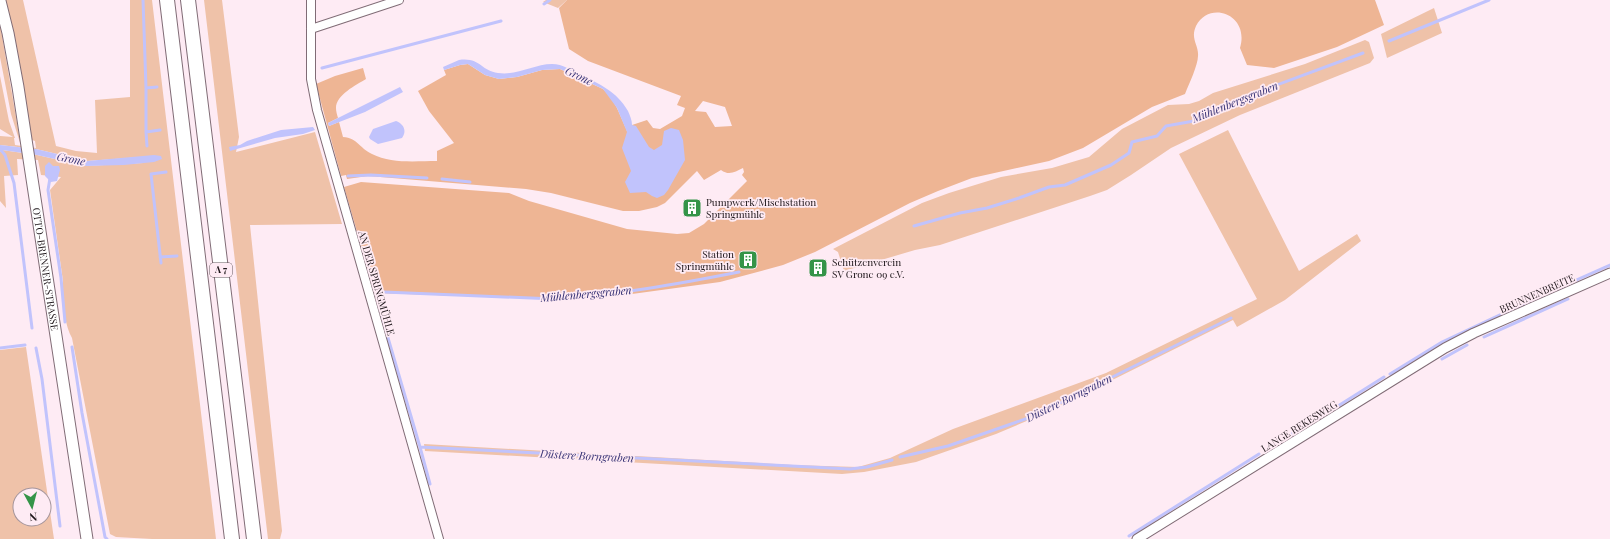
<svg xmlns="http://www.w3.org/2000/svg" width="1610" height="539" font-family="'Playfair Display',serif">
  <style>
    .green { fill: #efc2a9; fill-rule: evenodd }
    .forest { fill: #eeb594; fill-rule: evenodd }
    .water { fill: #c1c3fc }
    .lines { fill: none; stroke-linecap: round; stroke-linejoin: round }
    .stream { stroke: #c1c3fc; stroke-width: 3 }
    .minor-casing { stroke: #806c76; stroke-width: 10 }
    .tertiary-casing { stroke: #806c76; stroke-width: 11 }
    .secondary-casing { stroke: #806c76; stroke-width: 13 }
    .motorway-casing { stroke: #806c76; stroke-width: 16 }
    .minor { stroke: #fff; stroke-width: 8 }
    .tertiary { stroke: #fff; stroke-width: 9 }
    .secondary { stroke: #fff; stroke-width: 11 }
    .motorway { stroke: #fff; stroke-width: 14 }
    .labels { text-anchor: middle; stroke-width: 3.5; stroke-linejoin: round; paint-order: stroke }
    .shield { fill: #feebf4; stroke: #60545a; stroke-width: 1 }
    .shield-label { font-size: 9px; font-weight: bold; fill: #1c1418 }
    .poi-label { font-size: 10px; fill: #1c1418; stroke: #feebf4; text-anchor: start }
    .street-label { font-size: 10px; fill: #1c1418; stroke: #feebf4 }
    .water-label { font-size: 11px; font-style: italic; fill: #373275; stroke: #feebf4 }
  </style>
  <rect width="100%" height="100%" fill="#feebf4"/>
  <path class="green" d="M 5,0 L 23,0 L 56,146 L 76,151 L 97,153 L 95,100 L 130,97 L 130,0 L 152,0 L 216,539 L 152,539 L 116,537 L 110,534 L 72,338 C 64,324 62,297 63,281 L 50,190 L 61,177 L 41,175 L 38,160 L 17,159 L 18,175 L 4,176 L 6,208 L 0,201 L 0,152 L 2,150 L 37,155 L 86,166 L 143,163 L 142,157 L 87,161 L 36,149 L 0,145 L 0,136 L 13,137 L 0,129 L 0,76 L 9,121 L 15,138 L 14,138 L 15,145 L 36,148 L 35,141 L 32,140 L 15,38 Z
    M 204,0 L 222,0 L 239,137 L 236,152 L 315,132 L 342,224 L 250,225 L 282,531 L 280,539 L 268,539 Z
    M 546,0 L 567,0 L 558,8 L 543,2 Z
    M 1434,8 L 1442,33 L 1387,58 L 1381,34 Z
    M 0,24 L 21,146 L 11,114 L 0,57 Z
    M 1365,40 L 1369,42 L 1374,58 L 1370,63 L 1240,115 L 1171,148 L 1131,175 L 1107,190 L 1090,196 L 940,245 L 915,250 L 844,271 L 838,252 L 833,249 L 922,203 L 949,193 L 1001,177 L 1052,168 L 1089,157 L 1122,129 L 1168,105 L 1189,104 L 1199,101 L 1213,93 L 1305,64 Z
    M 1228,130 L 1299,271 L 1357,234 L 1361,241 L 1285,300 L 1237,327 L 1233,320 L 1050,411 L 996,434 L 916,462 L 864,472 L 842,474 L 425,451 L 424,444 L 793,465 L 858,467 L 890,458 L 953,429 L 1106,373 L 1257,299 L 1179,154 Z
    M 26,347 L 54,539 L 0,539 L 0,350 ZM 20,495 L 44,495 L 44,519 L 20,519 Z"/>
  <path class="forest" d="M 567,0 L 1375,0 L 1384,25 L 1337,47 L 1274,68 L 1247,65 L 1240,48 C 1250,14 1209,0 1196,26 C 1190,39 1199,45 1198,56 C 1198,65 1189,84 1185,94 L 1152,107 L 1083,148 L 1049,161 L 972,178 L 938,191 L 910,203 L 815,252 L 783,265 L 720,282 L 632,294 L 554,299 L 375,293 L 344,187 L 361,182 L 509,193 L 529,201 L 627,229 L 677,234 L 689,233 L 704,224 L 747,181 L 742,175 L 744,172 L 743,168 C 735,172 729,176 721,170 L 704,180 L 697,171 L 665,203 L 657,207 L 639,211 L 623,211 L 551,193 L 526,189 L 368,176 L 347,179 L 346,175 L 341,176 L 316,84 L 335,76 L 363,68 L 366,79 C 356,85 336,95 336,108 C 336,111 337,115 338,118 L 328,123 L 329,126 L 339,122 L 343,137 C 358,138 359,148 372,154 C 391,164 416,161 437,161 L 437,151 L 454,143 L 429,111 L 418,91 L 446,75 L 444,70 L 460,65 L 468,64 L 485,75 L 499,79 L 517,77 L 542,70 L 560,69 L 603,89 L 610,96 L 617,108 L 627,131 L 629,126 L 647,120 L 653,128 L 660,129 L 682,116 L 685,108 L 677,105 L 681,96 L 588,61 L 569,49 L 559,8 ZM 703,101 L 725,107 L 732,126 L 715,127 L 706,112 L 695,111 Z"/>
  <path class="water" d="M 459,60 C 480,57 481,71 498,73 C 517,76 534,64 552,64 C 563,64 571,70 580,75 C 600,84 616,91 628,111 C 630,116 632,120 632,125 L 636,126 L 649,147 L 654,150 L 662,145 L 664,131 L 671,128 L 679,130 L 683,140 L 685,160 L 668,190 L 664,195 L 657,198 L 652,196 L 646,192 L 630,193 L 625,182 L 631,171 L 622,148 L 627,132 L 617,108 L 603,89 L 560,69 L 542,70 L 517,77 L 499,79 L 485,75 L 468,64 L 460,65 L 444,70 L 443,67 Z
    M 400,87 L 403,92 L 365,112 L 329,126 L 328,123 Z
    M 396,121 C 404,124 407,131 402,138 L 378,144 L 370,139 L 369,137 L 373,129 Z
    M 313,127 L 315,130 L 303,134 L 275,138 L 230,151 L 229,147 L 240,145 L 247,141 L 281,130 Z
    M 0,145 L 36,149 L 87,161 L 154,155 L 161,156 L 162,159 L 154,162 L 124,165 L 86,166 L 37,155 L 2,150 L 0,152 Z
    M 49,162 L 53,166 L 59,166 L 60,170 L 57,181 L 51,182 L 45,176 L 45,166 Z"/>
  <g class="lines">
    <path class="stream" d="M 143,0 L 146,88 L 146,132
      M 544,4 L 550,0
      M 1389,41 L 1489,0
      M 322,68 L 501,21
      M 146,88 L 157,87
      M 147,146 L 146,132 L 160,130
      M 0,149 L 5,155 L 14,183 L 32,328
      M 348,176 L 371,175 L 427,178
      M 50,178 L 48,190 L 61,278 L 65,322
      M 442,179 L 470,182
      M 914,226 L 960,213 L 987,208 L 1019,198 L 1049,187 L 1065,185 L 1111,165 L 1129,153 L 1132,142 L 1157,136 L 1166,126 L 1194,121 L 1239,99 L 1363,53
      M 160,257 L 177,256
      M 161,263 L 151,174 L 166,172
      M 384,292 L 554,299 C 617,295 678,284 739,272
      M 1547,293 L 1610,265
      M 381,314 L 420,447 L 850,469 L 867,467 L 892,460
      M 1484,337 L 1568,299
      M 72,347 L 82,413 L 105,537 L 107,539
      M 0,348 L 25,345
      M 36,348 L 42,379 L 60,526
      M 1442,359 L 1467,345
      M 1390,374 L 1442,342 L 1540,296
      M 1330,411 L 1384,377
      M 420,447 L 430,484
      M 1266,450 L 1324,414
      M 900,457 L 948,446 L 1034,416 L 1231,318
      M 1129,536 L 1259,454"/>
    <defs>
      <path id="minor" d="M 311,0 L 311,79 L 317,110 L 439,539
        M 311,29 L 399,0"/>
      <path id="tertiary" d="M 1137,539 L 1445,348 L 1474,333 L 1610,273"/>
      <g id="secondary">
        <path id="s1" d="M 0,1 L 8,33 L 18,87 L 87,539"/>
      </g>
      <path id="motorway" d="M 167,0 L 232,539
        M 188,0 L 254,539"/>
    </defs>
    <use href="#minor" class="minor-casing"/>
    <use href="#tertiary" class="tertiary-casing"/>
    <use href="#secondary" class="secondary-casing"/>
    <use href="#motorway" class="motorway-casing"/>
    <use href="#minor" class="minor"/>
    <use href="#tertiary" class="tertiary"/>
    <use href="#secondary" class="secondary"/>
    <use href="#motorway" class="motorway"/>
  </g>
  <defs>
    <symbol id="building-square" viewBox="-11 -11 22 22"><rect x="-9" y="-9" width="18" height="18" rx="4" fill="#349448" stroke="#feebf4"/><path d="M-4-6H4V6H1V3H-1V6H-4ZM-2.5-4.3h1.7v1.8h-1.7ZM.8-4.3h1.7v1.8H.8ZM-2.5-1h1.7V.8h-1.7ZM.8-1h1.7V.8H.8Z" fill="#fff"/></symbol>
  </defs>
  <g fill-rule="evenodd">
    <use href="#building-square" x="681" y="197" width="22" height="22"/>
    <use href="#building-square" x="737" y="249" width="22" height="22"/>
    <use href="#building-square" x="807" y="257" width="22" height="22"/>
  </g>
  <g class="labels">
    <rect class="shield" x="210" y="263" width="22" height="14" rx="3"/>
    <g class="shield-label">
      <text x="221" y="273">A 7</text>
    </g>
    <g class="poi-label">
      <text x="706" y="206">Pumpwerk/Mischstation<tspan x="706" dy="12">Springmühle</tspan></text>
      <text x="734" y="258" text-anchor="end">Station<tspan x="734" dy="12">Springmühle</tspan></text>
      <text x="832" y="266">Schützenverein<tspan x="832" dy="12">SV Grone 09 e.V.</tspan></text>
    </g>
    <g class="street-label">
      <text dy="4" stroke="none"><textPath href="#s1" startOffset="272">OTTO-BRENNER-STRASSE</textPath></text>
      <text transform="translate(377 283) rotate(74)" y="4">AN DER SPRINGMÜHLE</text>
      <text transform="translate(1537 293) rotate(-24)" y="4">BRUNNENBREITE</text>
      <text transform="translate(1299 426) rotate(-32)" y="4">LANGE REKESWEG</text>
    </g>
    <g class="water-label">
      <text transform="translate(579 76) rotate(25)" y="4">Grone</text>
      <text transform="translate(1235 102) rotate(-22)" y="4">Mühlenbergsgraben</text>
      <text transform="translate(71 159) rotate(11)" y="4">Grone</text>
      <text transform="translate(586 294) rotate(-5)" y="4">Mühlenbergsgraben</text>
      <text transform="translate(1069 398) rotate(-26)" y="4">Düstere Borngraben</text>
      <text transform="translate(587 456) rotate(3)" y="4">Düstere Borngraben</text>
    </g>
  </g>
  <g transform="translate(32 507) rotate(173)"><circle r="19" fill="#feebf4" stroke="#a4959c"/>
  <path d="M0-3L7 15L0 10L-7 15Z" fill="#349448"/>
  <text y="-6" font-size="11" font-weight="bold" text-anchor="middle" fill="#1c1418">N</text>
  </g>
</svg>
